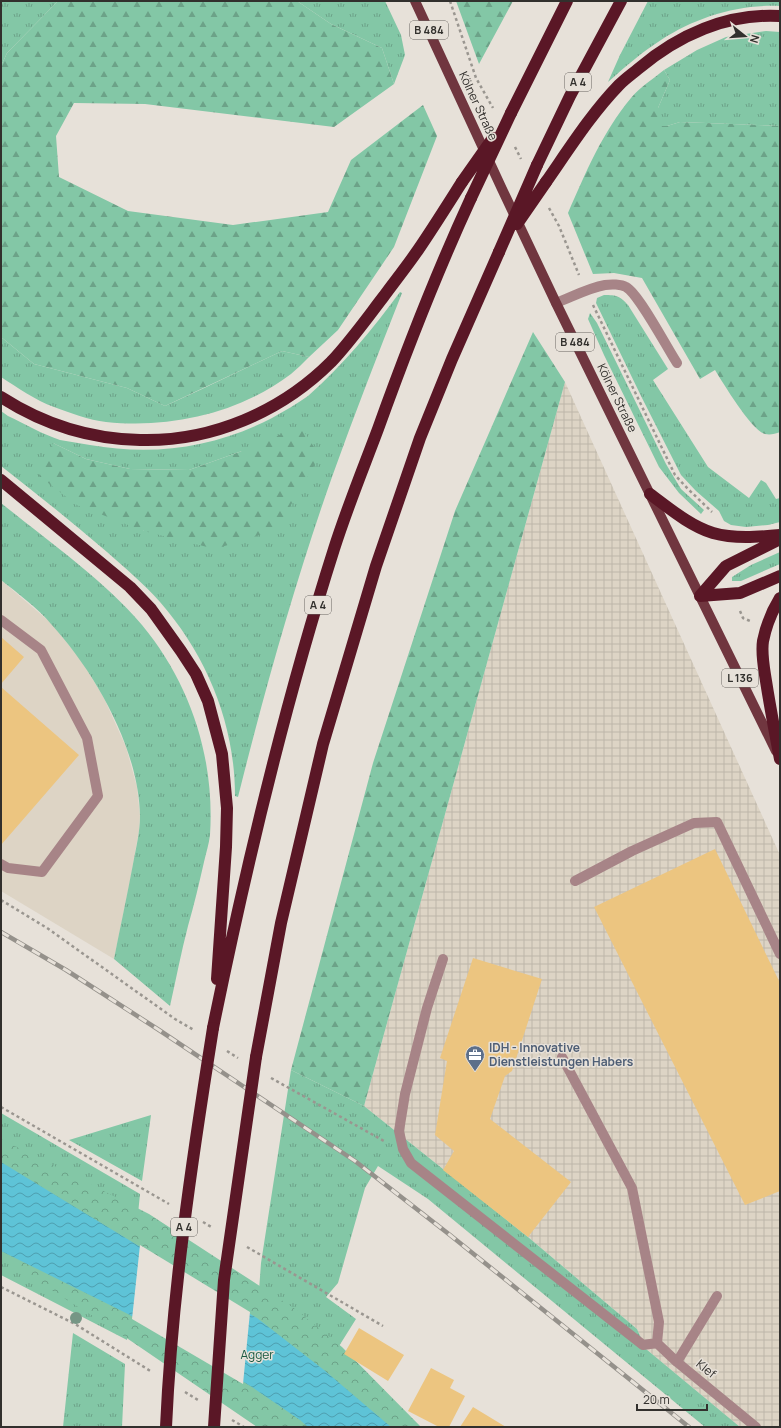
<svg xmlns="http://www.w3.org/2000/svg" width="781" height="1428" font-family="Manrope,sans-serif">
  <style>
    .built { fill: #ddd4c5 }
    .industrial { fill: url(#industrial-grid) }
    .grass { fill: url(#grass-tufts); fill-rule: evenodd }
    .forest { fill: url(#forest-firs) }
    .park { fill: url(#park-crowns) }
    .water { fill: url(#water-waves) }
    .pier { fill: #e7e1d9 }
    .building { fill: #ecc580 }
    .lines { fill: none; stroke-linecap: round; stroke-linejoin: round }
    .path { stroke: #9a9690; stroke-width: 2.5; stroke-dasharray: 3 3; stroke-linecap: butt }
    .minor { stroke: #a78487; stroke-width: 10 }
    .major { stroke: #70363f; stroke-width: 10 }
    .highway { stroke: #5a1726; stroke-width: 12 }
    .rail-casing { stroke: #95918b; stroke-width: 4.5 }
    .rail { stroke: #e7e1d9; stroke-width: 3; stroke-dasharray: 9; stroke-linecap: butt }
    .highway-bridge { stroke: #5a1726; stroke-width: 12 }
    .tree { fill: #769685 }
    .labels { text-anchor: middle; stroke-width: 3; stroke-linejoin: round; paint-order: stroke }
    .shield { fill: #e7e1d9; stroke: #686561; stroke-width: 1 }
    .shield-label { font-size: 11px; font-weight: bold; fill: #32302d }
    .street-label { font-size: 12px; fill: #32302d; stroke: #e7e1d9 }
    .service-label { font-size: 12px; font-weight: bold; fill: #4e5e75; stroke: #e7e1d9; text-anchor: start }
    .park-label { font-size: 12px; fill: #1a5940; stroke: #e7e1d9 }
  </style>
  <defs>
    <pattern id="industrial-grid" width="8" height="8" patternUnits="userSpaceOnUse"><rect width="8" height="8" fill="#ddd4c5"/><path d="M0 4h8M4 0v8" fill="none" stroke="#beb6aa"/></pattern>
    <pattern id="grass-tufts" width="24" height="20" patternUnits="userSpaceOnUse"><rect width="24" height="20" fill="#83c7a6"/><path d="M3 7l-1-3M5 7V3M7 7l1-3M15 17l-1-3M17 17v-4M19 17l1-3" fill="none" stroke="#6ca288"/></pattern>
    <pattern id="forest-firs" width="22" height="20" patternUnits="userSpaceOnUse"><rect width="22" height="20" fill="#83c7a6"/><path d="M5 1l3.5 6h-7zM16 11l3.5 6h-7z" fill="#6ca288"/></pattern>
    <pattern id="park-crowns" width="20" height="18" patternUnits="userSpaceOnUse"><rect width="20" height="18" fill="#83c7a6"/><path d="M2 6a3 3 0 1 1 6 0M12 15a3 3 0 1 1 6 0" fill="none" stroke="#6ca288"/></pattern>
    <pattern id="water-waves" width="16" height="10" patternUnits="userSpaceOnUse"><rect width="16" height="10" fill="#5ec3d7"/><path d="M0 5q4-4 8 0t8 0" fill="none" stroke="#4e9faf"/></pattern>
  </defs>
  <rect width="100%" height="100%" fill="#e7e1d9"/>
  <path class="built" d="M 1,580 L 51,623 L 81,660 L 104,698 L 126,747 L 137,787 L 140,816 L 139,831 L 130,881 L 114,959 L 1,891 Z"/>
  <path class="industrial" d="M 565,382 L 780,855 L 780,1427 L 740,1427 L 646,1349 L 637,1329 L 528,1237 L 364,1106 Z"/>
  <path class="grass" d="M 1,1 L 58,1 L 7,53 L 1,66 Z
    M 297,1 L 385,1 L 401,35 L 405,55 L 394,84 L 382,48 L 331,24 Z
    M 648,1 L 780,1 L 780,6 C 739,4 696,17 661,40 C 642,52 625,67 608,82 L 620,55 Z
    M 766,31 L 780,32 L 780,126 L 680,122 L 667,126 L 658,126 L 658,108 L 670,80 L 664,70 L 697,50 L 726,37 Z
    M 400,292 L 402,293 C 378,354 354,415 332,477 C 295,582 265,689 238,797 L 235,796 C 235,724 207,656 160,602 C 144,584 125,568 107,552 C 72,522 37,494 1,466 L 1,411 L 8,416 C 25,424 42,434 60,440 C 70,442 80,443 90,445 C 154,456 214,448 272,418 C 284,411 297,404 308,396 C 343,365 372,330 400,292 ZM 53,443 L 86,459 L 130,469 L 189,470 L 242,451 L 144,531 Z
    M 604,295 C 617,295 620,296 628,305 L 668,369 L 653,380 L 708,467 L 749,498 L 761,480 L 766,483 L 776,499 L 780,498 L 780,522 L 768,525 L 746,527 L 731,525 L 724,521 L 719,511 L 696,491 L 681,475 L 642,398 L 596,303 L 597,298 Z
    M 590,313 L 597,323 L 666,464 L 681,489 L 704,510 L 701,514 L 679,493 L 659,467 L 604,355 L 588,319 Z
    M 1,337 L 34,364 L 127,388 L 165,406 L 202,389 L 282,351 L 309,357 C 303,363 297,369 291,374 C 240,413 170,429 106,422 C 89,420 70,413 54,407 C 35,400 18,388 1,377 Z
    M 1,503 C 48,541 103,579 142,625 C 191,684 215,759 210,835 C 209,844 206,853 204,862 C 199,884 194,905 188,926 C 181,953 176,979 170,1006 L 114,959 C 120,928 127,896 133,864 C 136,848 140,832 140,816 C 139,749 95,672 51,624 C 38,608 17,593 1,580 Z
    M 780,552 L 780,564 L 741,581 L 732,581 L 732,577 L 751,565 Z
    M 291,1070 L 364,1106 L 528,1237 L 637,1329 L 646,1349 L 740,1427 L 705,1427 L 428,1199 L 378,1166 L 365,1188 L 338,1283 L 326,1297 L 356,1319 L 324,1370 L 257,1318 L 261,1263 Z
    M 1,1113 L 140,1194 L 135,1244 L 1,1162 Z
    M 151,1115 L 142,1181 L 69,1140 Z
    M 1,1251 L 128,1314 L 127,1340 L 1,1275 Z
    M 73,1333 L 125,1364 L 122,1427 L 63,1427 Z"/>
  <path class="forest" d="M 58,1 L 297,1 L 331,24 L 382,48 L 394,84 L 334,127 L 145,104 L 74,103 L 56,136 L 59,177 L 128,211 L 233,225 L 328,212 L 351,160 L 423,105 L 437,136 L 394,247 L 338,330 L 309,357 L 282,351 L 165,406 L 127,388 L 34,364 L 1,337 L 1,66 L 7,53 Z
    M 456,1 L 513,1 L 479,64 Z
    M 664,70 L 670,80 L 658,108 L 658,126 L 667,126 L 680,122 L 780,126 L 780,432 C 775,434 770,435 765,434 C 752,431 723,383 715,370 L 700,379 L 642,278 L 614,273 L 593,274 L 568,213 C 586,172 602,133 631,98 C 640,87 653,79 664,70 Z
    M 533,332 L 565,382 L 364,1106 L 291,1070 L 373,763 L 455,511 Z
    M 300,426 L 320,456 L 276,530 L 215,549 L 144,531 L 77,505 L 39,476 L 53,443 L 86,459 L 130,469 L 189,470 L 242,451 Z"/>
  <path class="park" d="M 1,1139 L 149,1214 L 295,1309 L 342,1347 L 421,1427 L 257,1427 L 109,1326 L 1,1259 Z"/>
  <path class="water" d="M 1,1162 L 257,1318 L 324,1370 L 391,1427 L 308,1427 L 300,1420 L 252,1387 L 128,1314 L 1,1251 Z"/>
  <path class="pier" d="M 140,1245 L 250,1312 L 243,1384 L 132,1319 Z"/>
  <path class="building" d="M 1,637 L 24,657 L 1,684 Z
    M 1,687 L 79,755 L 1,845 Z
    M 715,849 L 780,983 L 780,1191 L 745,1205 L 594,907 Z
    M 473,958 L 542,979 L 512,1071 L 505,1076 L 490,1119 L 571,1182 L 528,1237 L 443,1170 L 454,1151 L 435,1135 L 447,1061 L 440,1058 Z
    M 359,1328 L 404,1355 L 388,1381 L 344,1354 Z
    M 431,1368 L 454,1380 L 450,1388 L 465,1396 L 449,1427 L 439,1427 L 408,1411 Z
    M 473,1407 L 506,1427 L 460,1427 Z"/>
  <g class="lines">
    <path class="path" d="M 450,1 L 476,78 L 493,108
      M 515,147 L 521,159
      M 549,208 L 559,226 L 579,275
      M 593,305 L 675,475 L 688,489 L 712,512
      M 740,611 L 743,618 L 750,621
      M 1,900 L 47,928 L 175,1019 L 194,1030
      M 227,1051 L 238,1058
      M 271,1078 L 384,1141
      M 1,1107 L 169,1204
      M 203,1222 L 213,1228
      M 247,1247 L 383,1326
      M 1,1287 L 75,1324 L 152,1372
      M 185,1392 L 198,1400
      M 232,1420 L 244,1427"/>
    <path class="minor" d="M 556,303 C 572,297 588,288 605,285 C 611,284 621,284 626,287 C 639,294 667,348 677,363
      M 1,620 L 41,650 L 87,738 L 98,796 L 42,872 L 8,868 L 1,864
      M 575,881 L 632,851 L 694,823 L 717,822 L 780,954
      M 443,959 L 427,1008 L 405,1094 L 399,1131 L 403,1149 L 411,1163 L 643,1345 L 657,1343
      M 562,1057 L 632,1188 L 659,1322 L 657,1343 L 677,1362
      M 717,1296 L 677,1362 L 756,1427"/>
    <path class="major" d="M 415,1 L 502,189 L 556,303 L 776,751"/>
    <path class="highway" d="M 511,113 L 567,1
      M 537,165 L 570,96 L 621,1
      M 546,182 C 569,149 591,114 619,85 C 625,79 632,74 638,69 C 678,35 727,13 780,16
      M 1,397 C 43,424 91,439 140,440 C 211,442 281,412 331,362 C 350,342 367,318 384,296 C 395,281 407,266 418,250 C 433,228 448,204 462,182
      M 1,480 L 130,587 L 151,609 L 181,651 L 196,674 L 208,701 L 222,754 L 227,808 L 226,847 L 217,979
      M 650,494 C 669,508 690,526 713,533 C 734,539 758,537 780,535
      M 700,596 L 726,566 L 780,539
      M 700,596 L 740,593 L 780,576
      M 780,598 C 772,611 766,626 763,641 C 761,654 764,668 766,681 C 770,707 775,733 780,759
      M 213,1028 C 246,866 284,706 334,549 C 347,508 363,469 378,429 C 406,351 436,274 471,198
      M 256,1057 L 281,923 L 323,744 L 376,566 L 420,438 L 452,359 L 499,252"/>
    <defs>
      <path id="rail" d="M 1,932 L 66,970 L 159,1030 L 355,1161 L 450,1235 L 689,1427"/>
    </defs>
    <use href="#rail" class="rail-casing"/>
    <use href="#rail" class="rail"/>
    <path class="highway-bridge" d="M 462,182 L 493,138
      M 471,198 L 511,113
      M 517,224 L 546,182
      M 499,252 L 537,165
      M 166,1427 C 172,1293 192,1160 213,1028
      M 214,1427 L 224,1280 L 256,1057"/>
  </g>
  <circle class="tree" cx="76" cy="1318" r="6"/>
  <defs>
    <symbol id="office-pin" viewBox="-11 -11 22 30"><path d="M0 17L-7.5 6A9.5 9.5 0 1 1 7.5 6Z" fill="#5c6f8a" stroke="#e7e1d9"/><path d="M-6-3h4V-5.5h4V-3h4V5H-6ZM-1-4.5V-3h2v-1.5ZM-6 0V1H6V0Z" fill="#fff"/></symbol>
  </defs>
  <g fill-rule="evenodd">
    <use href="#office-pin" x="464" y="1044" width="22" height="30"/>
  </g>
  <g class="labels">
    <g class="shield">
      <rect x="410" y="21" width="38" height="18" rx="3"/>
      <rect x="565" y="73" width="26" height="18" rx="3"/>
      <rect x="556" y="333" width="38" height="18" rx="3"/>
      <rect x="305" y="596" width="26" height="18" rx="3"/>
      <rect x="722" y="669" width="36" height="18" rx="3"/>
      <rect x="171" y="1218" width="26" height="18" rx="3"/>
    </g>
    <g class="shield-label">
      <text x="429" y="34">B 484</text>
      <text x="578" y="86">A 4</text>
      <text x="575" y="346">B 484</text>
      <text x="318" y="609">A 4</text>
      <text x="740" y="682">L 136</text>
      <text x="184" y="1231">A 4</text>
    </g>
    <g class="street-label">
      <text transform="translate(478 106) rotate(65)" y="4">Kölner Straße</text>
      <text transform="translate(617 398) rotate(64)" y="4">Kölner Straße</text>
      <text transform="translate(706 1369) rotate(39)" y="4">Klef</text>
    </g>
    <g class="service-label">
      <text x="489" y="1052">IDH - Innovative<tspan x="489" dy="14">Dienstleistungen Habers</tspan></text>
    </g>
    <g class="park-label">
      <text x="257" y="1359">Agger</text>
    </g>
  </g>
  <rect width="781" height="1428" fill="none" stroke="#32302d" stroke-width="4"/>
  <g transform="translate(745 36) rotate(107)" stroke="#e7e1d9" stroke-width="3" paint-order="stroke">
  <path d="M0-3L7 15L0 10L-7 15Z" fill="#32302d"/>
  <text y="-6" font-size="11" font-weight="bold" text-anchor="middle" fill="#32302d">N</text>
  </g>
  <path d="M637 1404v6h70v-6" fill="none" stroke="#32302d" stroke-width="2"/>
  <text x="643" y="1404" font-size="12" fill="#32302d" stroke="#e7e1d9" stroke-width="3" paint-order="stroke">20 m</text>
</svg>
